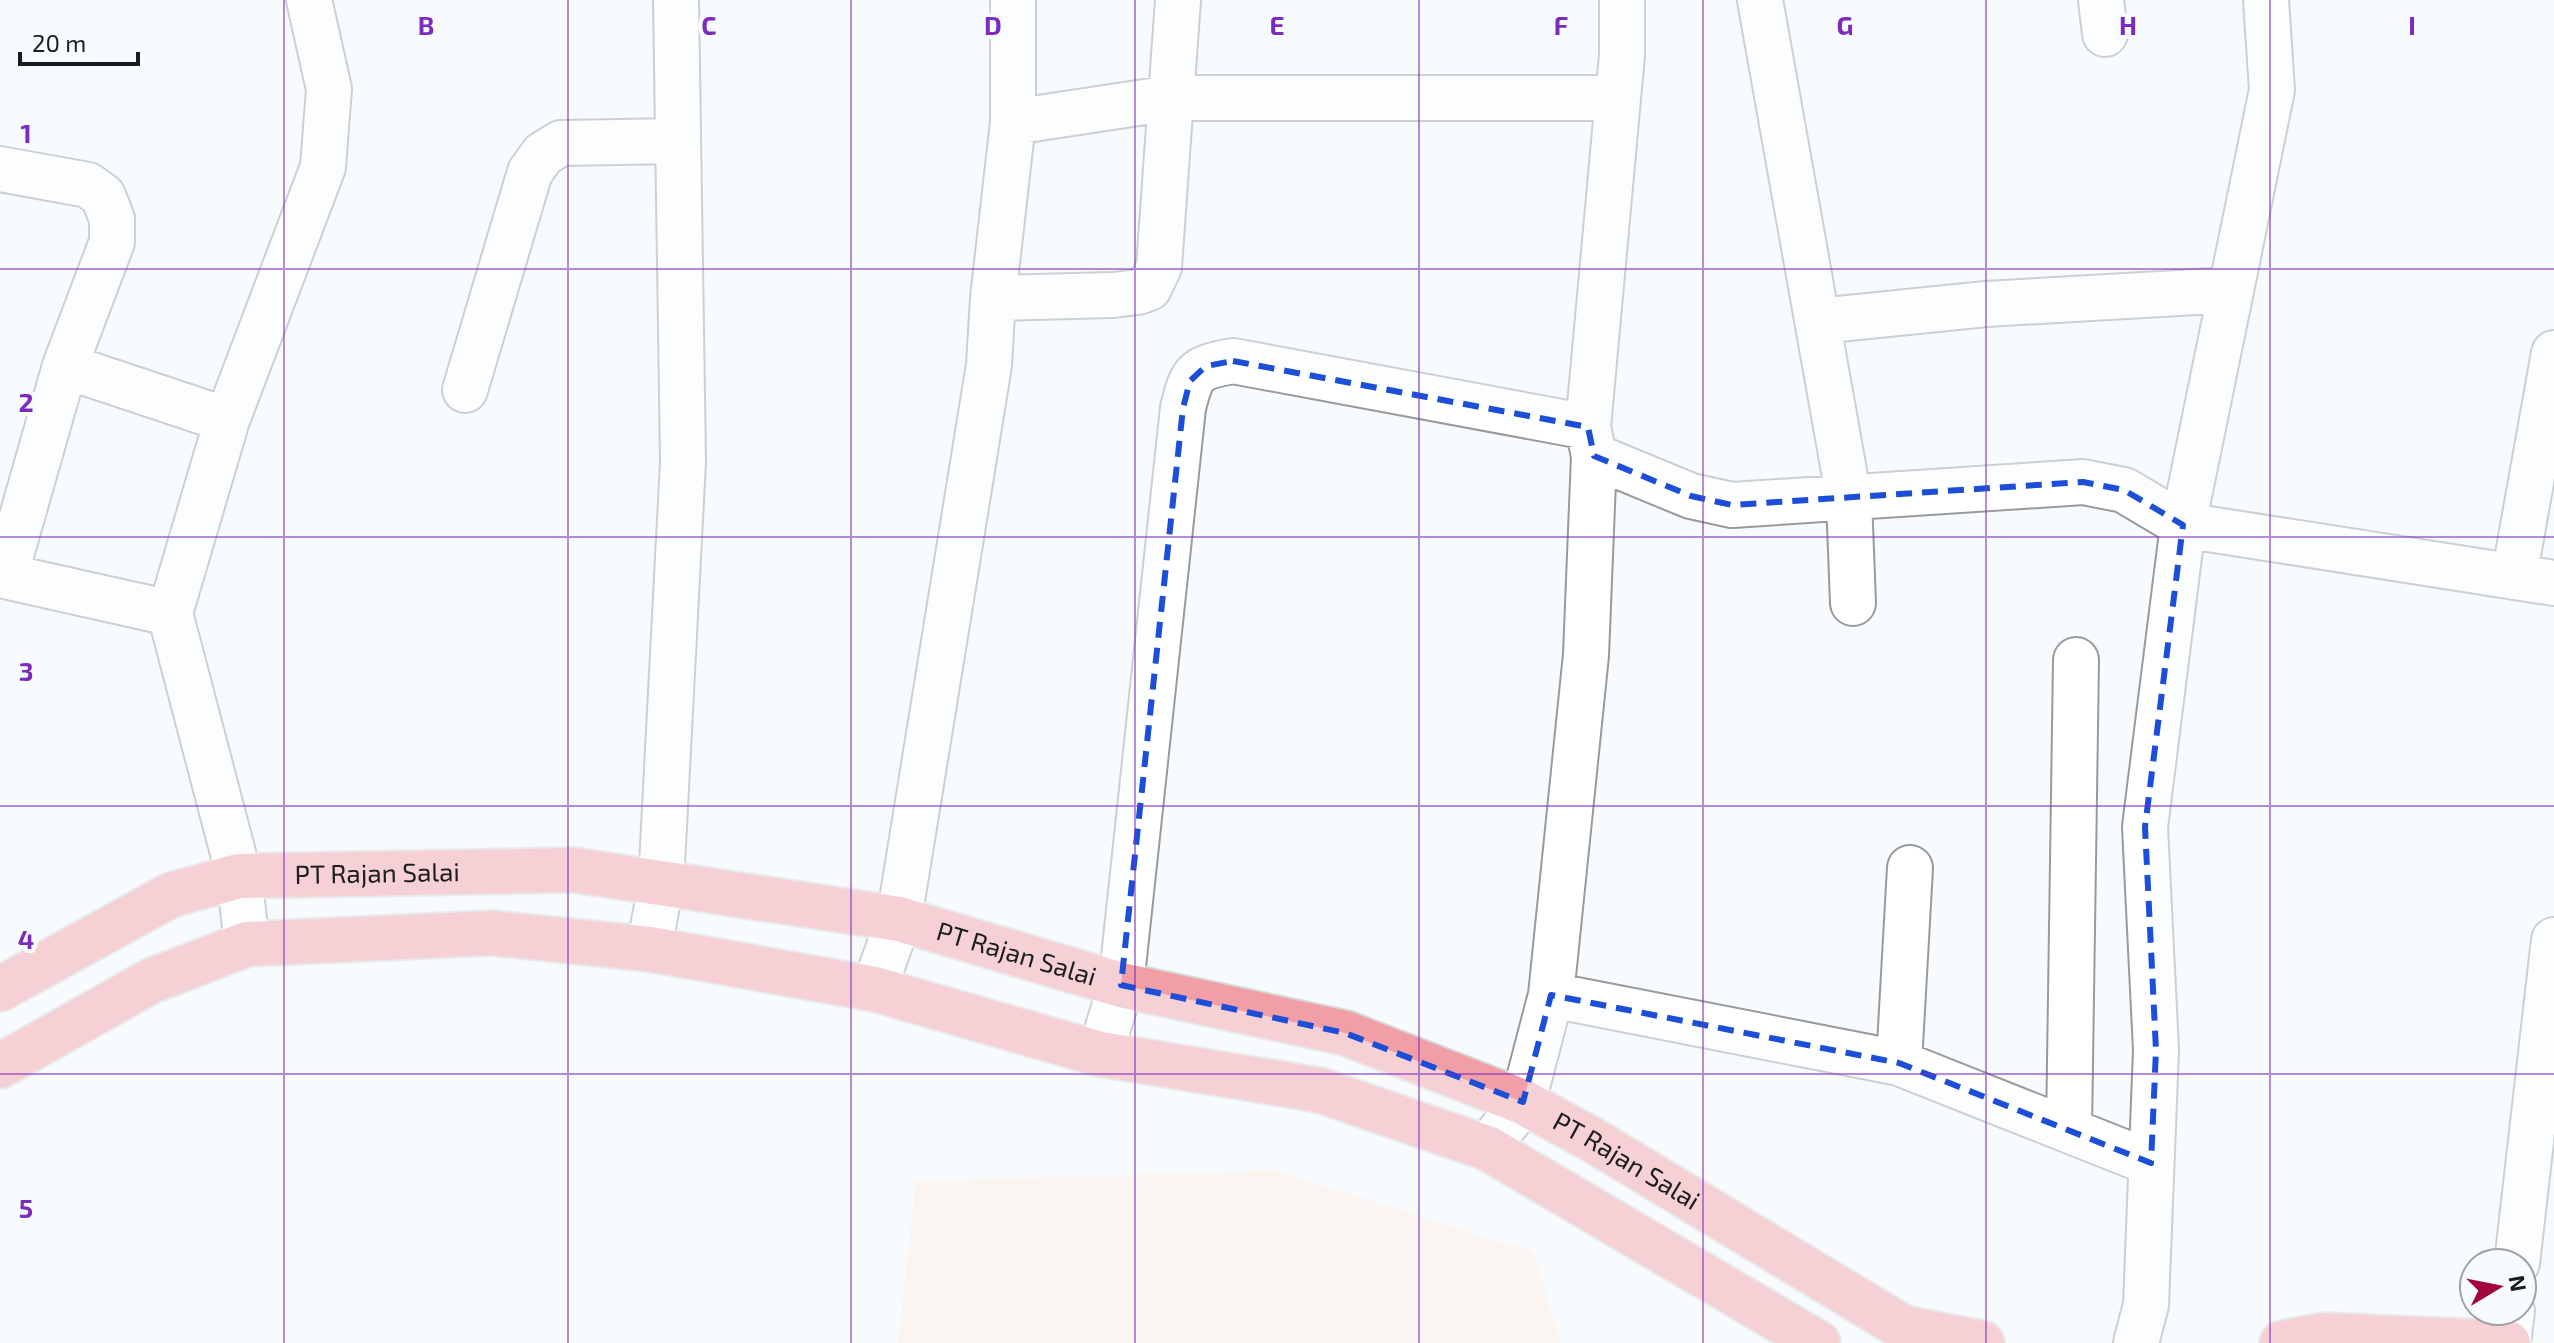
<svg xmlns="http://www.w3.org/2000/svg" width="2554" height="1343" font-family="'Exo 2',sans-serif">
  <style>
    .industrial { fill: #fcede0 }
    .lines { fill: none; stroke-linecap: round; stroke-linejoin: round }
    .minor-casing { stroke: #989b9e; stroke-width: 48 }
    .major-casing { stroke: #d6d6d6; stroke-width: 48 }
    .minor { stroke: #fff; stroke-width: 44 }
    .major { stroke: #f29ea7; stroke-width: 44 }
    .marked { fill: none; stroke: #1d4ed8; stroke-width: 6; stroke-dasharray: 16 10; stroke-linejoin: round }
    .grid { fill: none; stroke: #7b2cbf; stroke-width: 2; stroke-opacity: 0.55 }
    .labels { text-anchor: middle; stroke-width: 8; stroke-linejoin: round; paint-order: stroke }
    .street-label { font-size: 26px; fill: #1c1d1e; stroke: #f7fbfd }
    .grid-label { font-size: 26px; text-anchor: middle; font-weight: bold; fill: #7b2cbf; stroke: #f7fbfd; stroke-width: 8; stroke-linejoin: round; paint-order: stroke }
  </style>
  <rect width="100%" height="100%" fill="#f7fbfd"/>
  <path class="industrial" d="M 1275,1170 L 1533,1252 L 1561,1343 L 898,1343 L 916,1181 Z"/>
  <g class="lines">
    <defs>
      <path id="minor" d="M 1760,0 L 1849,499 L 1853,603
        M 2101,0 L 2105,34
        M 1013,122 L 1171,98 L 1617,98
        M 0,169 L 88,185 L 103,196 L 112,219 L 112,242 L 65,366 L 5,576
        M 993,298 L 1113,295 L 1138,292 L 1149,288 L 1159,267 L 1178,0
        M 1819,321 L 1986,304 L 2231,290
        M 65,366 L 227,420
        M 465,390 L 530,172 L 543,154 L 561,143 L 678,141
        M 1594,456 L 1691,496 L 1732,505 L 2083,482 L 2124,490 L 2183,525 L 2554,583
        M 0,575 L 170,613
        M 2514,577 L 2554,353
        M 247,944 L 239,876 L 170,613 L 227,420 L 323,167 L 329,89 L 309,0
        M 649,949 L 661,884 L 683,462 L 676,0
        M 874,989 L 899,919 L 989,365 L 993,298 L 1013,122 L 1013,0
        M 1551,995 L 1899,1063 L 2151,1163
        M 1100,1054 L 1121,985 L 1183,408 C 1192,371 1195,368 1233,361 L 1588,427
        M 1899,1063 L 1910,868
        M 2069,1130 L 2076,660
        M 1487,1148 L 1523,1102 L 1551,995 L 1586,655 L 1594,456 L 1588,427 L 1622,55 L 1622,0
        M 2517,1263 L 2554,940
        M 2136,1343 L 2146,1305 L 2156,1050 L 2145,827 L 2183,525 L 2272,90 L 2266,0
        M 2508,1343 L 2512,1311"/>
      <g id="major">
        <path id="s1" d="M 0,989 L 171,895 L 239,876 L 574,870 L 899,919 L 1121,985 L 1345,1033 L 1523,1102 L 1591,1139 L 1904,1328 L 1982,1343"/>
        <path d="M 0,1066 L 151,981 L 247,944 L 492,933 L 649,949 L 874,989 L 1100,1054 L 1319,1090 L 1487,1148 L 1818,1343"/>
        <path d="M 2282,1343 L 2324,1335 L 2508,1343"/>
      </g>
    </defs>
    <use href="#minor" class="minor-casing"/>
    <use href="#major" class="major-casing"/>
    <use href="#minor" class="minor"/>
    <use href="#major" class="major"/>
  </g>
  <path d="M0 0H2554V1343H0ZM 1233,361 L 1588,427 L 1594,456 L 1691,496 L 1732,505 L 2083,482 L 2124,490 L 2183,525 L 2145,827 L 2156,1050 L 2151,1163 L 1899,1063 L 1551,995 L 1523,1102 L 1345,1033 L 1121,985 L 1183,408 L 1190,381 L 1206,366 Z" fill="#f7fbfd" fill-opacity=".55" fill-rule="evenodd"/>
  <path class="marked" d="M 1233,361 L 1588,427 L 1594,456 L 1691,496 L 1732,505 L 2083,482 L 2124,490 L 2183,525 L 2145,827 L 2156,1050 L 2151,1163 L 1899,1063 L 1551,995 L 1523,1102 L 1345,1033 L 1121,985 L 1183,408 L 1190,381 L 1206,366 Z"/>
  <path class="grid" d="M 284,0 L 284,1343M 568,0 L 568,1343M 851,0 L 851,1343M 1135,0 L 1135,1343M 1419,0 L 1419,1343M 1703,0 L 1703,1343M 1986,0 L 1986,1343M 2270,0 L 2270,1343M 0,269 L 2554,269M 0,537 L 2554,537M 0,806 L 2554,806M 0,1074 L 2554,1074"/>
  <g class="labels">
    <g class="street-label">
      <text dy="9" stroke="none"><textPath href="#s1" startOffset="404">PT Rajan Salai</textPath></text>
      <text dy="9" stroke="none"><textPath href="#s1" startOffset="1052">PT Rajan Salai</textPath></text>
      <text dy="9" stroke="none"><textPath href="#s1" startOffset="1700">PT Rajan Salai</textPath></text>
    </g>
  </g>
  <g class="grid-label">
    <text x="426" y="35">B</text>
    <text x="709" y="35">C</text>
    <text x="993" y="35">D</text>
    <text x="1277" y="35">E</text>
    <text x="1561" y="35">F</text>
    <text x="1845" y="35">G</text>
    <text x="2128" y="35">H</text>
    <text x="2412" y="35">I</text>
    <text x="26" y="143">1</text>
    <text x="26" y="412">2</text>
    <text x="26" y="681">3</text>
    <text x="26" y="949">4</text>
    <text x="26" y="1218">5</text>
  </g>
  <g transform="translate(2498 1287) rotate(80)"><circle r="38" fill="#f7fbfd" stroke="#9fa2a4" stroke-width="2"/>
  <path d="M0-6L14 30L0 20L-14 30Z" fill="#a2043b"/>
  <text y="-12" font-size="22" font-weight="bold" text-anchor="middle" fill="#1c1d1e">N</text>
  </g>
  <path d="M20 52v12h118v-12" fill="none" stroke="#1c1d1e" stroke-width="4"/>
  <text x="32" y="52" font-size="24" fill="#1c1d1e" stroke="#f7fbfd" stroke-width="6" paint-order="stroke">20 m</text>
</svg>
